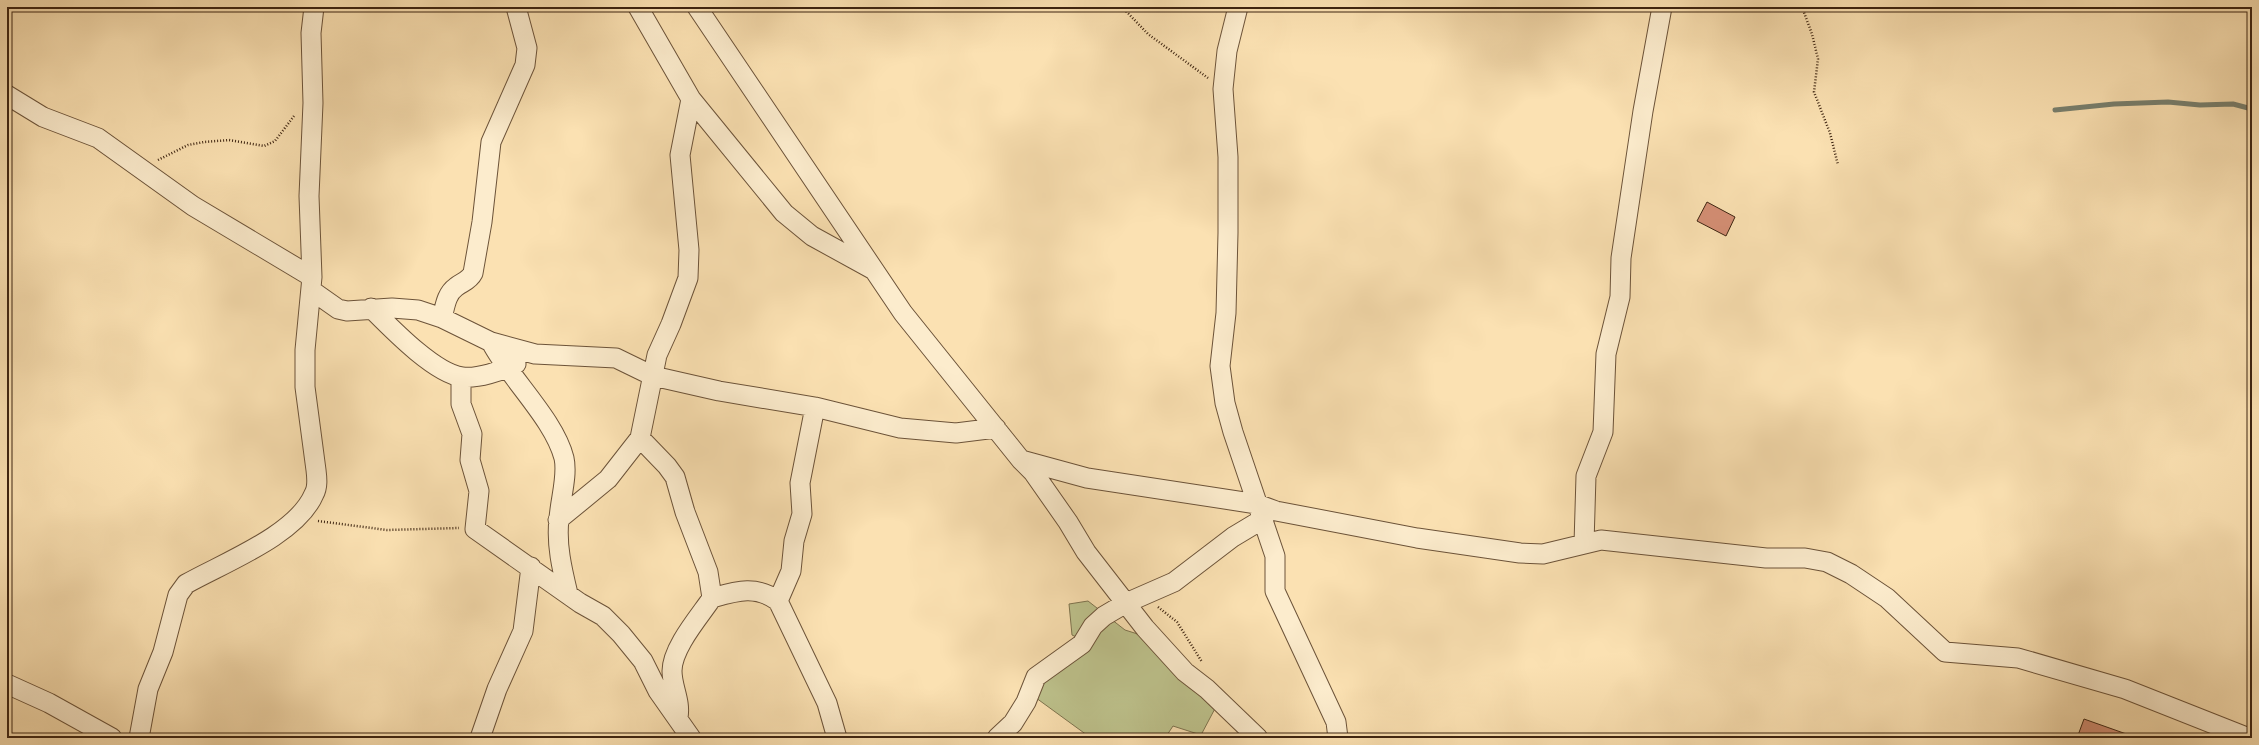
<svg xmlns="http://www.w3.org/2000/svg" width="2259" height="745" font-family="'Old Standard TT',serif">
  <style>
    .green { fill: #bec38d; stroke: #7e744f }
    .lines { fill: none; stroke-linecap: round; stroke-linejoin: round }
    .stream { stroke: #78806f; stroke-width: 5 }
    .building { fill: #d58f75; stroke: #3d2411 }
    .minor-casing { stroke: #6c5339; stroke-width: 21 }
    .path { stroke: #3d2411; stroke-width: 2.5; stroke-dasharray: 1 2; stroke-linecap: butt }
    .minor { stroke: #fceccd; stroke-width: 19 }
  </style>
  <rect width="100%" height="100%" fill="#fbe1b2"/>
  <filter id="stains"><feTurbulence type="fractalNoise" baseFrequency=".005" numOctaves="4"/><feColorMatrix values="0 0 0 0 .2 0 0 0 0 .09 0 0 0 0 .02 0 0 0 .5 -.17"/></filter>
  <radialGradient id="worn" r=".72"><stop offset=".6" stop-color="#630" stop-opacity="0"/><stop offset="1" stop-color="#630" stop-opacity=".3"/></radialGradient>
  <path class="green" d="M 1088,601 L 1125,630 L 1144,636 L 1219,701 L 1201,735 L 1173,726 L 1165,738 L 1091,738 L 1032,695 L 1040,681 L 1087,642 L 1072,635 L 1069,604 Z"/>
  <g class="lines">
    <path class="stream" d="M 2055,110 L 2114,104 L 2168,102 L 2200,105 L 2233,104 L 2252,109"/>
  </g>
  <path class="building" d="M 1707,202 L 1735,217 L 1726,236 L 1697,221 Z
    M 2084,719 L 2132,736 L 2132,738 L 2077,738 Z"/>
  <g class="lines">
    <defs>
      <path id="minor" d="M 638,7 L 691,99 L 784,213 L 812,236 L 872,269
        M 697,7 L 903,313 L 1021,460 L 1033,472 L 1068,522 L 1086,552 L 1145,628 L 1185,672 L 1207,689 L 1258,738
        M 1238,7 L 1227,51 L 1223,89 L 1228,157 L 1228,233 L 1226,313 L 1220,366 L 1225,403 L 1233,432 L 1275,556 L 1275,591 L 1336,722 L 1338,738
        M 7,95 L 43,117 L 98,138 L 193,206 L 312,277
        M 691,99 L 680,155 L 689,250 L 688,278 L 671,324 L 657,355 L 640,438 L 667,466 L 675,477 L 685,512 L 708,572 L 712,598
        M 311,290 L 338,309 L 347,311 L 392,308 L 418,310 L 442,318 L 491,342 L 535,354 L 616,358 L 653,376 L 719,391 L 815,407 L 900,428 L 956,433 L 996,428
        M 371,308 C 391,328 434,373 462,377 C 478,379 501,371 516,364
        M 442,318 C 445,307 446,294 456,287 C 462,282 469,281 473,273 L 482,222 L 491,142 L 525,65 L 527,48 L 516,7
        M 491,342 C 510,379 554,419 564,458 C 568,476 560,500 559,519 C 556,544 562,569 568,594
        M 461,377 L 461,404 L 472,434 L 470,460 L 479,491 L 475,529 L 580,603 L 603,616 L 621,634 L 643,661 L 658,691 L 691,738
        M 1021,460 L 1087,478 L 1257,504 L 1276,511 L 1417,538 L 1520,553 L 1543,554 L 1601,540 L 1766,558 L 1805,558 L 1827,562 L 1851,574 L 1887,598 L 1945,652 L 2018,658 L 2125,689 L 2249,738
        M 558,520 L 608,479 L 640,438
        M 1584,544 L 1586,476 L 1603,432 L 1606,354 L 1620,297 L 1621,258 L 1643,111 L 1662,7
        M 778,601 L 827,703 L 837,738
        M 7,684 L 49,703 L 112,738
        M 678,717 C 681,701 672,687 672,671 C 672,648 699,617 712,598 C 737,591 756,585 778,601 L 791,571 L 794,541 L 802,514 L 800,483 L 815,407
        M 139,738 L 148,689 L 163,652 L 178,595 L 186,584 C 223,563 297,535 314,494 C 318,487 317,478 316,470 L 305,387 L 305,350 L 312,277 L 309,196 L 313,103 L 311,33 L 314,7
        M 480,738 L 497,689 L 523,631 L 531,567
        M 997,738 L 1013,723 L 1026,702 L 1036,677 L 1082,644 L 1093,626 L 1104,616 L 1126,603 L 1174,582 L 1233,537 L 1263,519"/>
    </defs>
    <use href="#minor" class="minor-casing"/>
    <path class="path" d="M 1122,7 L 1148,34 L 1208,78
      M 1802,7 L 1812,34 L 1818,59 L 1814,92 L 1830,133 L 1838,165
      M 158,160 L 188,145 L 204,142 L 229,140 L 264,146 L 275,141 L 294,116
      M 318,521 L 387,530 L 459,528
      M 1158,607 L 1177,622 L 1202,662"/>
    <use href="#minor" class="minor"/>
  </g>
  <rect width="2259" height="745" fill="none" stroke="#fbe1b2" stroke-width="24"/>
  <rect x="8" y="8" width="2243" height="729" fill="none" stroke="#3d2411" stroke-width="2"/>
  <rect x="12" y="12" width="2235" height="721" fill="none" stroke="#3d2411"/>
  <rect width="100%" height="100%" filter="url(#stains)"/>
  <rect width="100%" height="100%" fill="url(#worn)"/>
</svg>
